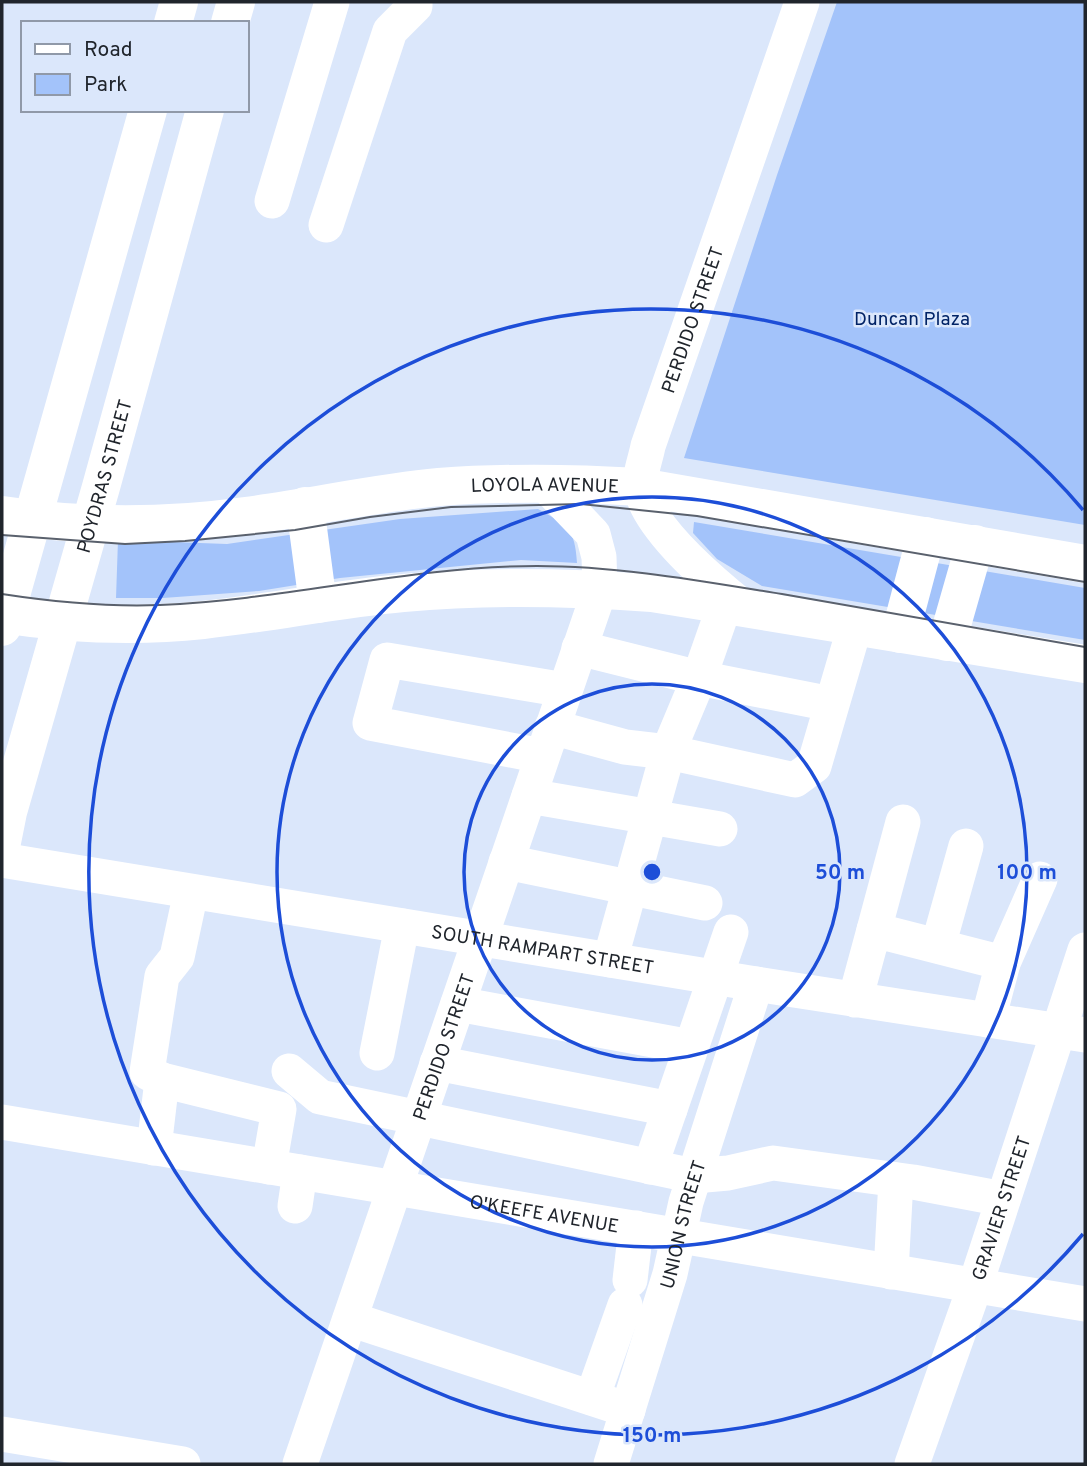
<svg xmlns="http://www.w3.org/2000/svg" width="1087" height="1466" font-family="Overpass,sans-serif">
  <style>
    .green { fill: #a3c3fa }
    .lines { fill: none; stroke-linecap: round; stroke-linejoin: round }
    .minor { stroke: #fff; stroke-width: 35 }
    .major { stroke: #fff; stroke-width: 38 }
    .tram { stroke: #5a616d; stroke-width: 2 }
    .ring { fill: none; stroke: #1d4ed8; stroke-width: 3.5 }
    .labels { text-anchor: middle; stroke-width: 5; stroke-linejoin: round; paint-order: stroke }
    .park-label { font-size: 19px; fill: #012366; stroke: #dbe7fb }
    .street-label { font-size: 19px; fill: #20252c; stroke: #dbe7fb }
    .centre { fill: #1d4ed8; stroke: #dbe7fb; stroke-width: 3.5 }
    .ring-label { font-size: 21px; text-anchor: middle; font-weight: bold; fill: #1d4ed8; stroke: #dbe7fb; stroke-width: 5; stroke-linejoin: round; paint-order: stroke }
  </style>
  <rect width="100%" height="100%" fill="#dbe7fb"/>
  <path class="green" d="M 837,2 L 1085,2 L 1085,525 L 684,458 L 777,175 Z
    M 538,509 C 567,525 575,528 577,563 L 521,560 L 340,578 L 259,591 L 163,598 L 116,598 L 118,540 L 227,544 L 400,519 Z
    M 694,522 L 1085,588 L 1085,640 L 762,586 L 717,559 L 693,533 Z"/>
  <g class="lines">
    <g class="minor">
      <path d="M 272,201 L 332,2"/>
      <path d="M 326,225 L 390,31 L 415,6 L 415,2"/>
      <path id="s1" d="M 743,607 C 712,582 649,529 641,489 C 638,477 646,458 648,446 L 802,2"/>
      <path d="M 579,648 L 699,678 L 831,704"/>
      <path d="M 552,727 L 625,747 L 668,752 L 795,780 L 814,766 L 855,626"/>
      <path d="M 542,756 L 370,723 L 387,660 L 565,690"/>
      <path d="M 529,796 L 720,829"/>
      <path id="s2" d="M 2,860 L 756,984 L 1085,1035"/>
      <path d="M 506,862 L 705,903"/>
      <path d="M 874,930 L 903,822"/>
      <path d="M 938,946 L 966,846"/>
      <path d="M 610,960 L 668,752 L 699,678 L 725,604"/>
      <path d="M 1003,963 L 1040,879"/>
      <path d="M 855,1000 L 874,930 L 1003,963 L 988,1020"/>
      <path d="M 458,1004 L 691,1047"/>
      <path d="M 377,1053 L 402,926"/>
      <path d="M 437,1063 L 670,1109"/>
      <path d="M 289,1071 L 320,1097 L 694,1176 L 728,1173 L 773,1163 L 913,1182 L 1003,1199"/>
      <path d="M 162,1080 L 279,1109 L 269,1167"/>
      <path id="s3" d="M 2,1122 L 1085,1304"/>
      <path d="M 154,1148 L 162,1080 L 147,1072 L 162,976 L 177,957 L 191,892"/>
      <path d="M 650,1167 L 731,932"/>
      <path d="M 295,1206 L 300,1172"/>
      <path d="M 891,1272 L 896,1180"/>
      <path d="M 630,1280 L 636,1228"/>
      <path d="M 350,1319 L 628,1410"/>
      <path d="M 592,1398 L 625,1305"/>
      <path d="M 2,1434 L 183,1464"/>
      <path id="s4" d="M 300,1464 L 600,589 L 599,557 L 593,534 L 545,484"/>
      <path id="s5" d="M 611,1464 L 670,1274 L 686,1202 L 756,984"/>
      <path id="s6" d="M 912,1464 L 975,1286 L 1085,950"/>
    </g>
    <g class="major">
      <path d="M 173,23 L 179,2"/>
      <path d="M 230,23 L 236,2"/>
      <path d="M 305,506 L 318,604"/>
      <path id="s7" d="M 2,515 C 81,527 165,527 245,516 C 310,508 374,493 439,487 C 506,482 573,483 640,487 L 1085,564"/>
      <path d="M 2,614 C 67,624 137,627 203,620 C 270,613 336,599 403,593 C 487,585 569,587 652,593 L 1085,664"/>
      <path d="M 2,627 L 148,110"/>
      <path d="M 900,634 L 926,536"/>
      <path d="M 947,642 L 975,544"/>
      <path id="s8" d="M 2,842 L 8,812 L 101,487 L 205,110"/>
    </g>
    <path class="tram" d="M 2,535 L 125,544 L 185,541 L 295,530 L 370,517 L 451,507 L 581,504 L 697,516 L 1085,582
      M 2,594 C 54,602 108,607 160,605 C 287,600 409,566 537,566 C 619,566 701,581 782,594 C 883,611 984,629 1085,647"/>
  </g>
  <g class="ring">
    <circle cx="652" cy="872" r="188"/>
    <circle cx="652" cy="872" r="375"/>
    <path d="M1083 1234A563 563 0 1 1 1083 510"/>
  </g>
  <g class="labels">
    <g class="park-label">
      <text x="912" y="325">Duncan Plaza</text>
    </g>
    <g class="street-label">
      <text dy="7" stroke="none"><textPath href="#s1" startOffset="336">PERDIDO STREET</textPath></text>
      <text dy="7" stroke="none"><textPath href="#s8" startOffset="380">POYDRAS STREET</textPath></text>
      <text dy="7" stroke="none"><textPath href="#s7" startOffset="546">LOYOLA AVENUE</textPath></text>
      <text dy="7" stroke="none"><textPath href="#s2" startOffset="548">SOUTH RAMPART STREET</textPath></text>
      <text dy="7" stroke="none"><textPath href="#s4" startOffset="441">PERDIDO STREET</textPath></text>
      <text dy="7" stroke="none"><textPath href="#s6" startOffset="271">GRAVIER STREET</textPath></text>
      <text dy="7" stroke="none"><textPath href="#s3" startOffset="550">O'KEEFE AVENUE</textPath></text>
      <text dy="7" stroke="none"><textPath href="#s5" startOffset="250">UNION STREET</textPath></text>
    </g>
  </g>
  <circle cx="652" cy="872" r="10" class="centre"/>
  <g class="ring-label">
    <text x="840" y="879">50 m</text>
    <text x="1027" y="879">100 m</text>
    <text x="652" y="1442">150 m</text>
  </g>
  <rect width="1087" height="1466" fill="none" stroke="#20252c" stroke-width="7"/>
  <rect x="21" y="21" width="228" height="91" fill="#dbe7fb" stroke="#9099a8" stroke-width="2"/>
  <rect x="35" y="44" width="35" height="10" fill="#ffffff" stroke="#9099a8" stroke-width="2"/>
  <text x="84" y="56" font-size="21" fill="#20252c">Road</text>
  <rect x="35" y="74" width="35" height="21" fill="#a3c3fa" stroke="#9099a8" stroke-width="2"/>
  <text x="84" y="91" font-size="21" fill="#20252c">Park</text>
</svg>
